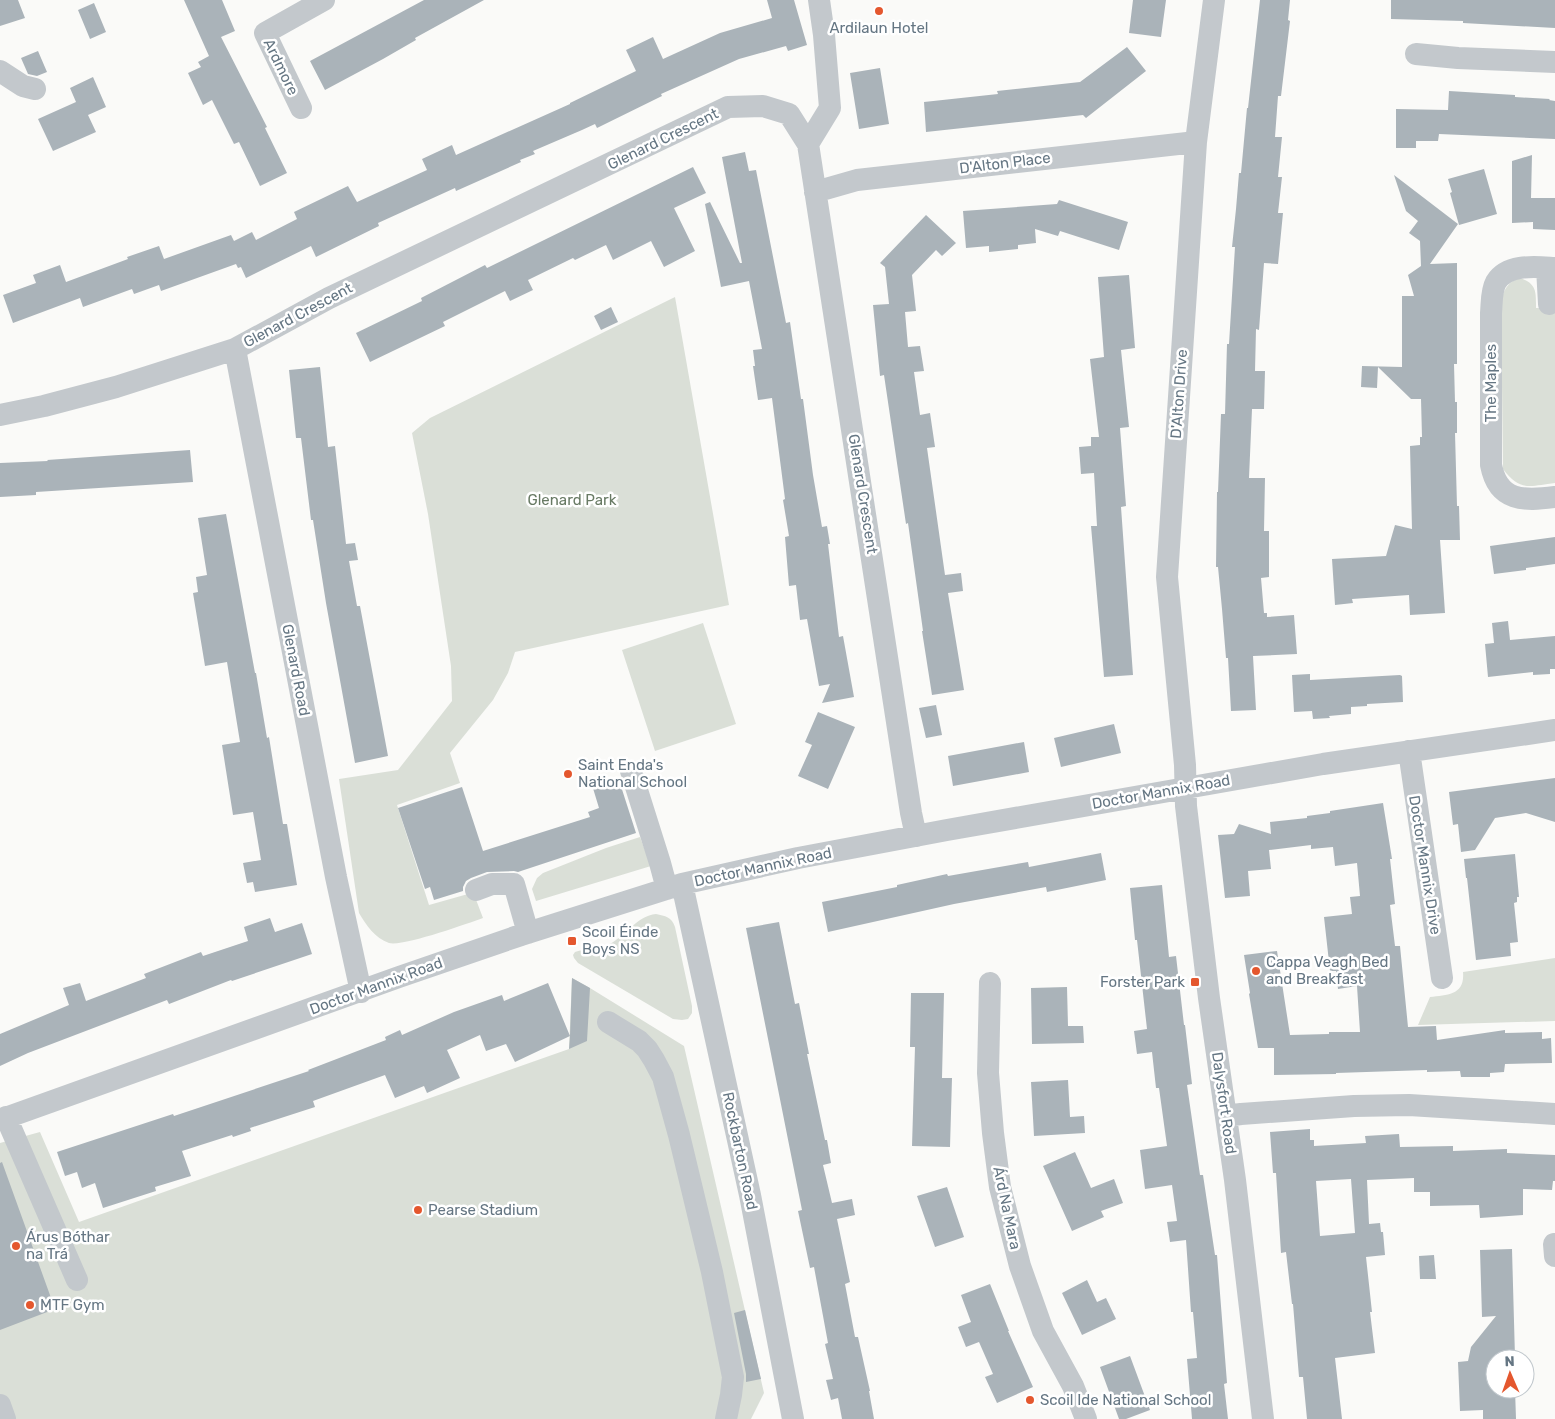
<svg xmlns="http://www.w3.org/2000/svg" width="1555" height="1419" font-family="Rubik,sans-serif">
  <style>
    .green { fill: #dadfd7 }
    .building { fill: #aab3b9; fill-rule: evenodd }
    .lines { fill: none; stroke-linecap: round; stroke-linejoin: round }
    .minor { stroke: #c3c8cc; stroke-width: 22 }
    .poi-dot { fill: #e4572e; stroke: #fff; stroke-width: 2 }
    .labels { text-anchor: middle; stroke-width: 5; stroke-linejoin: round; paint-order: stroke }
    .poi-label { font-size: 15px; fill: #657683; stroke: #fff; text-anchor: start }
    .street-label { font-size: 15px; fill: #657683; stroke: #fff }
    .park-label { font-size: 15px; fill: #687a64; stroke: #fff }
  </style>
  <rect width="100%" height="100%" fill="#fafaf8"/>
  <path class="green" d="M 1520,278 C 1537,284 1536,292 1536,308 L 1555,308 L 1555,483 C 1530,486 1520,492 1503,469 L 1501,302 C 1503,291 1508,281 1520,278 Z
    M 675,297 L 729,605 L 515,652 L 508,673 L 493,700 L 450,753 L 460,783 L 397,805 L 429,905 L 468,894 L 475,897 L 483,918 C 466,924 402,947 389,943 C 375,938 366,925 359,913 L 339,779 L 398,770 L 452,701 L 451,666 L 428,514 L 412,433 L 430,418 Z
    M 703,623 L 736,724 L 655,751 L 622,650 Z
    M 640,837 L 651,866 L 536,901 L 532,889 L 537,878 L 543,873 L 606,848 Z
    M 656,914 C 665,916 672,917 675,927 L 692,1006 L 692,1013 L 688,1019 L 682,1020 L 673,1019 L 578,963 L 574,958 L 573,955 L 575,952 C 586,948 598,950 610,944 C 626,935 637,916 656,914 Z
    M 1555,958 L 1555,1021 L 1418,1025 L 1430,997 C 1448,995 1465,995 1463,972 Z
    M 572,978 L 590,988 L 684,1046 L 764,1393 L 751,1419 L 0,1419 L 0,1143 L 40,1132 L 79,1222 L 569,1049 Z"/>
  <path class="building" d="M 0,0 L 18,0 L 25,18 L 0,26 Z
    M 184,0 L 222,0 L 235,31 L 221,37 L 267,127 L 265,128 L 287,173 L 260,186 L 239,142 L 234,144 L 212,100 L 203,105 L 188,73 L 201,67 L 198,62 L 209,56 Z
    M 424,0 L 484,0 L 415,38 L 416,40 L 383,59 L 325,90 L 310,61 Z
    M 767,0 L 794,0 L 807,45 L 788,51 L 786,46 L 739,59 L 661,94 L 662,96 L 597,128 L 595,124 L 582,130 L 533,151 L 535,154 L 520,160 L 521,162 L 456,191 L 455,188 L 378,223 L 379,226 L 316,257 L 311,246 L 246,278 L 241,267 L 238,268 L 236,264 L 161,291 L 159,285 L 134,294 L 132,289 L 83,307 L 80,298 L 13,323 L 3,295 L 36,283 L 33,275 L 60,265 L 66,282 L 128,259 L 127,257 L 159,246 L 164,259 L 231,235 L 234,241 L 252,232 L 256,240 L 297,219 L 294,212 L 348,186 L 357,202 L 427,170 L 422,159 L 452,145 L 456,155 L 570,104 L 570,103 L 636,71 L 626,50 L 653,37 L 663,59 L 720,33 L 772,18 Z
    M 1133,0 L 1166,0 L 1161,37 L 1129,33 Z
    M 1260,0 L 1290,0 L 1288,20 L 1290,21 L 1281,96 L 1278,96 L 1275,137 L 1282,137 L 1278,177 L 1282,177 L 1278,213 L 1283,213 L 1278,264 L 1264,263 L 1259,330 L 1256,329 L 1255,371 L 1265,371 L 1264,409 L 1252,409 L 1249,478 L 1265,478 L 1264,531 L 1269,531 L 1269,577 L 1261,578 L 1264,613 L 1267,613 L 1267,617 L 1294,615 L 1297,654 L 1253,656 L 1256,710 L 1231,711 L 1228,658 L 1226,658 L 1222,609 L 1218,567 L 1216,567 L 1217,492 L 1218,492 L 1221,414 L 1225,414 L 1227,344 L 1229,344 L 1235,247 L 1232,247 L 1236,209 L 1239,173 L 1241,173 L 1247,108 L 1248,108 Z
    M 1391,0 L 1555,0 L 1555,28 L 1463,23 L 1463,21 L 1391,19 Z
    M 94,3 L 106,32 L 90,39 L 78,10 Z
    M 1127,47 L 1146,71 L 1086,118 L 1083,115 L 926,132 L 924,102 L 998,94 L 997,91 L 1080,82 Z
    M 38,51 L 47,72 L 37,76 L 28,74 L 21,58 Z
    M 880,68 L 889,124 L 859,129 L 850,73 Z
    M 93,77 L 106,107 L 88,115 L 96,132 L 53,151 L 38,119 L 76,102 L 70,88 Z
    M 1449,91 L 1515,95 L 1515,97 L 1550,99 L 1549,100 L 1555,101 L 1555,139 L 1439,134 L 1438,141 L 1416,141 L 1416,148 L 1396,148 L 1396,109 L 1448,110 Z
    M 745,152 L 749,171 L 756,170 L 786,323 L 790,322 L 801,399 L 803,399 L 813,475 L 822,527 L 827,526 L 830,544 L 828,544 L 839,637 L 843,636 L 854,697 L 822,703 L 830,684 L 819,686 L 807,619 L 800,620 L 796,585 L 789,586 L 785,537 L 789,536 L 783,500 L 785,499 L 772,398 L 758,400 L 753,366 L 755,366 L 753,350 L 762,349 L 749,281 L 721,287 L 705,204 L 710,202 L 740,263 L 742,263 L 722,157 Z
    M 1532,155 L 1531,198 L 1555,198 L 1555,230 L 1533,229 L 1533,222 L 1512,223 L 1512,161 Z
    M 693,167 L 706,193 L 674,208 L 695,251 L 664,267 L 651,241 L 613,260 L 606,245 L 575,260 L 573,258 L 528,280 L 533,290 L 510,301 L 505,291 L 443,322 L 445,326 L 370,362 L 356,333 L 422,301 L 421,298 L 485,265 L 487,268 Z
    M 1484,169 L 1497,214 L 1459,225 L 1450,193 L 1452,192 L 1448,179 Z
    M 1394,175 L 1458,224 L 1430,264 L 1457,263 L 1457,364 L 1454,364 L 1455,402 L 1457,402 L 1457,433 L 1455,433 L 1457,506 L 1459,506 L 1460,540 L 1440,540 L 1445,613 L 1410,615 L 1409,595 L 1352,599 L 1353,603 L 1335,605 L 1332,559 L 1386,556 L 1395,525 L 1412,529 L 1410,446 L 1420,445 L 1420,437 L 1422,437 L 1421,399 L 1411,399 L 1378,367 L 1377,388 L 1361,387 L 1362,366 L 1402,367 L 1402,296 L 1414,296 L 1408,275 L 1421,266 L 1420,241 L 1409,233 L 1418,221 L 1406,211 Z
    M 1059,200 L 1128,222 L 1119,250 L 1060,231 L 1058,236 L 1035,229 L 1036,243 L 1018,245 L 1018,249 L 989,252 L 989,246 L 966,248 L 963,211 L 1057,204 Z
    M 926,215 L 956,243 L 942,256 L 936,250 L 912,275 L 916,311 L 905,312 L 908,347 L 920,346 L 924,371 L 914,372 L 920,415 L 930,413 L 935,447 L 927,448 L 945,575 L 961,573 L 963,591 L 948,593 L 964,690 L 932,695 L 922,631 L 923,631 L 908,523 L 906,524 L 884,375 L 880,376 L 873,305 L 889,304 L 885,267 L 880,263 Z
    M 1129,275 L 1135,348 L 1121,350 L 1129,427 L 1120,428 L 1126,506 L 1121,507 L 1133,675 L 1104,677 L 1091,526 L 1097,526 L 1094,473 L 1081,474 L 1079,447 L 1091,446 L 1091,437 L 1099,437 L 1090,359 L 1104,357 L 1098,277 Z
    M 611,307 L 618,322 L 601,330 L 594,316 Z
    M 320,367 L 328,447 L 335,446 L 346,544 L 355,543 L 358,560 L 349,561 L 357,606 L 360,606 L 388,756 L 355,763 L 326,603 L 313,520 L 311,520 L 301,438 L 296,438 L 289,370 Z
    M 190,450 L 193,482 L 36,492 L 36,495 L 0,497 L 0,463 L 48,461 L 47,460 Z
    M 226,514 L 255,673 L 256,673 L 267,738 L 269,737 L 283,824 L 287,824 L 297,885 L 255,892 L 253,882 L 247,883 L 243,863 L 261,860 L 253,812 L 233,815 L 222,745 L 240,742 L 227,662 L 205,666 L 193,593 L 198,592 L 196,577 L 207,575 L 198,518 Z
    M 1555,537 L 1555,564 L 1526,568 L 1526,570 L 1494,574 L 1490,546 Z
    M 1508,621 L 1510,640 L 1555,636 L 1555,669 L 1550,669 L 1550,674 L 1533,675 L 1533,672 L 1488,677 L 1485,644 L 1494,643 L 1492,623 Z
    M 1310,674 L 1310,680 L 1400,675 L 1402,676 L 1403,702 L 1367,704 L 1367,706 L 1351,707 L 1351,714 L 1329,716 L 1330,718 L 1313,719 L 1312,711 L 1294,712 L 1292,675 Z
    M 936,705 L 942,735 L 926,738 L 919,708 Z
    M 818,712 L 855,727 L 828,789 L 798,776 L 812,745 L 805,742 Z
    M 1114,724 L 1121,753 L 1061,767 L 1054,738 Z
    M 1024,742 L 1029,772 L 953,786 L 948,756 Z
    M 618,777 L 636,833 L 518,872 L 514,871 L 487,872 L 471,878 L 466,881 L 463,887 L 463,891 L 434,900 L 430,887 L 425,889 L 398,808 L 462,787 L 483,851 L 590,817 L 588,812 L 599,808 L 592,785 Z
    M 1555,778 L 1555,822 L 1526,813 L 1495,818 L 1475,850 L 1461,852 L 1458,824 L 1453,825 L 1449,792 Z
    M 1383,803 L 1392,859 L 1390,859 L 1395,904 L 1390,905 L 1395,946 L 1400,946 L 1408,1027 L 1436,1026 L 1437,1040 L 1505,1030 L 1505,1033 L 1542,1032 L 1542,1039 L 1551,1038 L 1552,1063 L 1505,1064 L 1504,1072 L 1490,1073 L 1490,1077 L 1461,1077 L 1460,1071 L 1427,1072 L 1427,1070 L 1336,1073 L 1336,1074 L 1274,1075 L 1274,1048 L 1258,1048 L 1249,994 L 1250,993 L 1244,955 L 1277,951 L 1290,1035 L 1329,1034 L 1329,1032 L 1360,1032 L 1357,986 L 1338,989 L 1336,971 L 1330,971 L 1324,917 L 1352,914 L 1350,897 L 1360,896 L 1357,863 L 1335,866 L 1333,847 L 1311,849 L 1311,845 L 1269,850 L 1271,869 L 1248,871 L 1250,896 L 1225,898 L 1218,835 L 1234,834 L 1239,824 L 1271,834 L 1270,822 L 1307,818 L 1307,816 L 1330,813 L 1330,811 Z
    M 1101,853 L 1106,880 L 1047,892 L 1046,887 L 954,904 L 828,932 L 822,902 L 897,887 L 897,885 L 947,874 L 948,876 L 1028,862 L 1029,867 Z
    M 1515,854 L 1519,897 L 1517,897 L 1517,902 L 1514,903 L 1518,942 L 1510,943 L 1511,956 L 1476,960 L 1467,878 L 1466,878 L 1464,859 Z
    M 1162,885 L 1169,957 L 1176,956 L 1184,1025 L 1185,1025 L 1192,1084 L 1187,1085 L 1200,1175 L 1203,1175 L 1215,1255 L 1217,1255 L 1227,1383 L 1224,1384 L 1228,1419 L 1192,1419 L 1187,1359 L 1197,1358 L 1193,1312 L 1191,1312 L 1186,1240 L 1170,1242 L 1167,1222 L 1177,1221 L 1172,1185 L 1145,1189 L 1140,1150 L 1167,1146 L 1159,1088 L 1156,1088 L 1152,1052 L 1137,1054 L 1134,1031 L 1147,1029 L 1137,940 L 1135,940 L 1130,888 Z
    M 270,918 L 275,932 L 302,923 L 312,954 L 232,981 L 231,980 L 169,1004 L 167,1000 L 28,1053 L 0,1066 L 0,1034 L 69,1005 L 63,988 L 80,983 L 86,1001 L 146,978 L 144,974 L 201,952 L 203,956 L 248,941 L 244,927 Z
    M 779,922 L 795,1004 L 799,1003 L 809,1054 L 807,1054 L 825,1140 L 827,1140 L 831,1163 L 823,1165 L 832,1203 L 852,1199 L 855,1215 L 837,1219 L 850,1282 L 845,1284 L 855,1337 L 858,1337 L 870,1391 L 869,1391 L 874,1419 L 842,1419 L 838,1398 L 831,1400 L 826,1380 L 833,1379 L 825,1344 L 828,1343 L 814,1267 L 810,1268 L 798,1211 L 802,1210 L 746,928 Z
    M 572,978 L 590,988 L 587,1041 L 569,1049 L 570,1036 L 515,1062 L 506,1044 L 486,1051 L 480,1035 L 447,1050 L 460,1078 L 427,1093 L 424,1086 L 395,1098 L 385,1075 L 313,1101 L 315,1107 L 250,1128 L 251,1131 L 233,1137 L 232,1135 L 182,1151 L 191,1176 L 155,1187 L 156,1191 L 103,1208 L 95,1183 L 82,1188 L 77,1172 L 65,1176 L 57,1152 L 173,1114 L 174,1116 L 309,1071 L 308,1070 L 386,1040 L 385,1037 L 400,1030 L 402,1035 L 454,1012 L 502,995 L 504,1001 L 548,983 L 570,1036 Z
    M 1067,987 L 1068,1026 L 1083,1026 L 1084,1043 L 1032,1044 L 1031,988 Z
    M 911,993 L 944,993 L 942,1078 L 952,1078 L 950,1147 L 912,1146 L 915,1047 L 910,1047 Z
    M 1068,1080 L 1070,1117 L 1084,1116 L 1085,1133 L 1034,1136 L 1031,1082 Z
    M 1310,1129 L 1310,1140 L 1314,1140 L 1314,1146 L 1366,1143 L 1365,1136 L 1399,1134 L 1400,1147 L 1453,1146 L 1453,1151 L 1507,1149 L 1507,1153 L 1555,1155 L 1555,1181 L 1553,1181 L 1552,1190 L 1523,1189 L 1523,1215 L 1480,1218 L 1479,1205 L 1430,1206 L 1430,1192 L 1414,1192 L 1414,1178 L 1367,1180 L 1369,1224 L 1380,1223 L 1381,1232 L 1383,1232 L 1385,1255 L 1366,1257 L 1372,1312 L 1370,1312 L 1375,1353 L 1335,1358 L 1342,1419 L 1307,1419 L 1303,1377 L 1299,1377 L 1293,1304 L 1292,1304 L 1286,1252 L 1281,1253 L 1276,1173 L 1273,1173 L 1270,1132 ZM 1351,1179 L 1355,1233 L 1320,1236 L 1316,1181 Z
    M 1075,1152 L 1091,1188 L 1114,1179 L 1123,1203 L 1101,1211 L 1104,1217 L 1072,1231 L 1043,1166 Z
    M 2,1162 L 55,1309 L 0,1330 L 0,1163 Z
    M 947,1187 L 964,1237 L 935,1247 L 917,1196 Z
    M 1512,1249 L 1515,1357 L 1495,1357 L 1495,1389 L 1515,1389 L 1516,1419 L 1483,1419 L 1483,1410 L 1460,1411 L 1458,1362 L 1468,1361 L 1471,1347 L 1496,1316 L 1482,1317 L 1480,1250 Z
    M 1434,1255 L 1436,1279 L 1420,1279 L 1419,1256 Z
    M 1087,1280 L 1097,1302 L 1106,1298 L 1116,1319 L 1082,1335 L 1062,1293 Z
    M 990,1284 L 1009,1331 L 1008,1331 L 1033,1387 L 997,1403 L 985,1377 L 993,1374 L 979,1342 L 966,1347 L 958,1327 L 971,1322 L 961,1295 Z
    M 745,1310 L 761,1379 L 746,1382 L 746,1374 L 734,1313 Z
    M 1130,1356 L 1150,1410 L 1126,1419 L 1119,1419 L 1100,1367 Z"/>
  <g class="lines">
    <path class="minor" d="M 1214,0 L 1196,142 L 1167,577 L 1185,765 L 1186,806 L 1209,998 L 1235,1180 L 1263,1419
      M 1416,54 L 1458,58 L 1555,62
      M 0,71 L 23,86 L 35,89
      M 301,108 L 265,33 L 324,0
      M 808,144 L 830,108 L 824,35 L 819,0
      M 815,192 L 857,180 L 1196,142
      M 1547,268 L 1549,304
      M 1555,268 C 1537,267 1508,263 1496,282 C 1491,291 1492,303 1491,313 L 1491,465 C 1498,502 1524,501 1555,497
      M 235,349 L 336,877 L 361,992
      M 0,415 L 44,406 L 116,387 L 235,349 L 329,298 L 728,107 L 763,106 L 789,114 L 808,144 L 911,813 L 916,836
      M 1409,751 L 1442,978
      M 631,771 L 660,863 L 667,889
      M 682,884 L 750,1195 L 793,1419
      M 476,890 L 492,884 L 514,884 L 528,933
      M 990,983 L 988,1073 L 993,1133 L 1000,1187 L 1020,1266 L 1043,1331 L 1073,1386 L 1086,1419
      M 608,1022 L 639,1041 L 647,1049 L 654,1060 L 663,1077 L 679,1135 L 712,1272 L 733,1377 L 731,1395 L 726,1419
      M 1226,1116 L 1241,1114 L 1354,1106 L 1409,1105 L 1555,1114
      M 6,1117 L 77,1280
      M 0,1120 L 399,977 L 521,935 L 682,884 L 798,858 L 947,830 L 1323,764 L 1555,730
      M 1554,1244 L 1555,1256
      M 0,1405 L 5,1419"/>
  </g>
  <g class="poi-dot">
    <circle cx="879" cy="11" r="5"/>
    <circle cx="568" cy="774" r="5"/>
    <rect x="567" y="936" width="10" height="10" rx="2.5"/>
    <circle cx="1256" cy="971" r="5"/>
    <rect x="1190" y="977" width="10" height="10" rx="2.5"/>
    <circle cx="418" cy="1210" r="5"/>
    <circle cx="16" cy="1246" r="5"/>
    <circle cx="30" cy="1305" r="5"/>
    <circle cx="1030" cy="1400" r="5"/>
  </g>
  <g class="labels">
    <g class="poi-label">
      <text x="879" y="33" text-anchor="middle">Ardilaun Hotel</text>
      <text x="578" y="770">Saint Enda's<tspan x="578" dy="17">National School</tspan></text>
      <text x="582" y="937">Scoil Éinde<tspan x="582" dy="17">Boys NS</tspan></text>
      <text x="1266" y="967">Cappa Veagh Bed<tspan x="1266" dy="17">and Breakfast</tspan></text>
      <text x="1185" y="987" text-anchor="end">Forster Park</text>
      <text x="428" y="1215">Pearse Stadium</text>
      <text x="26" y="1242">Árus Bóthar<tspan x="26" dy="17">na Trá</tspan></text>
      <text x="40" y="1310">MTF Gym</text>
      <text x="1040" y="1405">Scoil Ide National School</text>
    </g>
    <g class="street-label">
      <text transform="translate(281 67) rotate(64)" y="5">Ardmore</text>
      <text transform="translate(663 139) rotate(-26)" y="5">Glenard Crescent</text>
      <text transform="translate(1005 163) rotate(-7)" y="5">D'Alton Place</text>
      <text transform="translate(298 315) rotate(-28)" y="5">Glenard Crescent</text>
      <text transform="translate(1491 383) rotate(-90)" y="5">The Maples</text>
      <text transform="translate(1179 394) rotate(-86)" y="5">D'Alton Drive</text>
      <text transform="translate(863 494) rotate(81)" y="5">Glenard Crescent</text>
      <text transform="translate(296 670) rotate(79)" y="5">Glenard Road</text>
      <text transform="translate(1161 792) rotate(-10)" y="5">Doctor Mannix Road</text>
      <text transform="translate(1425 865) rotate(81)" y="5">Doctor Mannix Drive</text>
      <text transform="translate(763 867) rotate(-12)" y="5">Doctor Mannix Road</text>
      <text transform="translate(376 986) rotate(-20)" y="5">Doctor Mannix Road</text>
      <text transform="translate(1224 1103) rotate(82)" y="5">Dalysfort Road</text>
      <text transform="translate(740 1151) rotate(78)" y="5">Rockbarton Road</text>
      <text transform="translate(1007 1208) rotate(78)" y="5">Árd Na Mara</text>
    </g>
    <g class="park-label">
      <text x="572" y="505">Glenard Park</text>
    </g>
  </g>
  <g transform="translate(1510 1374) rotate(358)"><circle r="24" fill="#ffffff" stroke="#c1c8cd"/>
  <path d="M0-4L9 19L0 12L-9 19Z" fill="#e4572e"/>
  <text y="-8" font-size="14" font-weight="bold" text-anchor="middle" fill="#657683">N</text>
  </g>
</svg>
